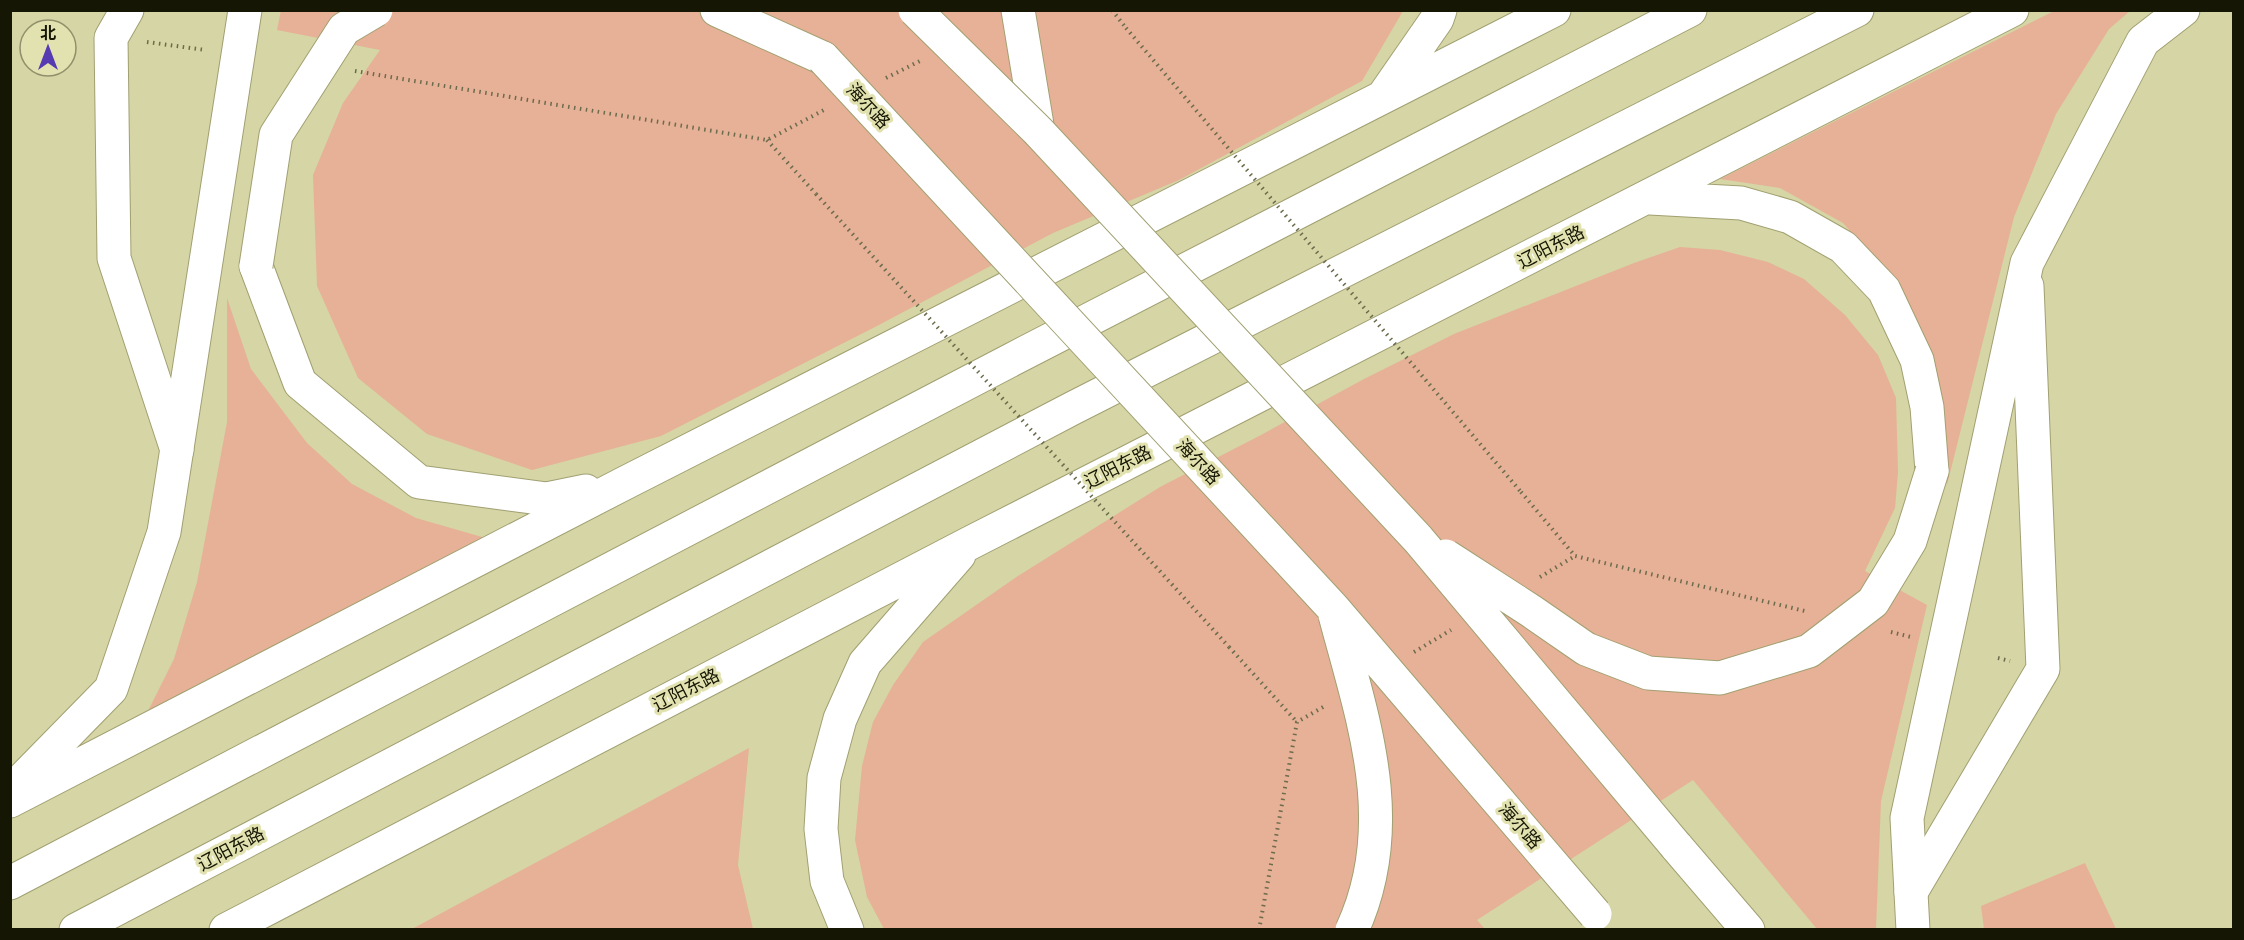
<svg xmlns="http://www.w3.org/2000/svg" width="2244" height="940" font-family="'Golos Text','Noto Sans SC',sans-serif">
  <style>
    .green { fill: #e7b197 }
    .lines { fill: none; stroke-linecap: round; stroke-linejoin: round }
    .minor-casing { stroke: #a1a072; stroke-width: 35 }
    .major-casing { stroke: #a1a072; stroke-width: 35 }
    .highway-casing { stroke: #a1a072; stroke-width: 35 }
    .path { stroke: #6c6c4d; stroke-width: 4; stroke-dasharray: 1.5 4.5; stroke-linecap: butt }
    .minor { stroke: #fff; stroke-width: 33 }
    .major { stroke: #fff; stroke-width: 33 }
    .highway { stroke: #fff; stroke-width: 33 }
    .major-bridge-casing { stroke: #a1a072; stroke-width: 35; stroke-linecap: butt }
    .path-bridge { stroke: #6c6c4d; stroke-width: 4; stroke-dasharray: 1.5 4.5; stroke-linecap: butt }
    .major-bridge { stroke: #fff; stroke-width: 33 }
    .labels { text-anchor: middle; stroke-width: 6; stroke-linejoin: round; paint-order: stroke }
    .street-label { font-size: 18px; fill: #161604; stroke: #e2e2b1 }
  </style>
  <rect width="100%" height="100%" fill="#d5d5a5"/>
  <path class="green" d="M 281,10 L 1403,11 L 1362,81 L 1179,180 L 1053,233 L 875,327 L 661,436 L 532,470 L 427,434 L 358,378 L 317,286 L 313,175 L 343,103 L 380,50 L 277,30 Z
    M 2054,11 L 2130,11 L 2109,29 L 2056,114 L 2014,217 L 1947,485 L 1930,354 L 1900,287 L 1843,223 L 1780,188 L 1720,179 Z
    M 1680,247 L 1720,250 L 1768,262 L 1804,279 L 1845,315 L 1878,355 L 1896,398 L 1898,472 L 1895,508 L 1865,571 L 1927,605 L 1881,801 L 1876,929 L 1817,929 L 1693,780 L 1477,920 L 1485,929 L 884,929 L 867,897 L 855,840 L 862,766 L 873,722 L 893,685 L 923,642 L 1015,578 L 1160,487 L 1261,435 L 1364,379 L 1454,334 L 1634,263 Z
    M 227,298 L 251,369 L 307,443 L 352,484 L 416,518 L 489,539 L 142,723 L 174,659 L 197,582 L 227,422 Z
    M 749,748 L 738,865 L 753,929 L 412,929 Z
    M 2085,863 L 2116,929 L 1984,929 L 1981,906 Z"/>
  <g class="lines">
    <defs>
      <path id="minor" d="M 127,10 L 111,38 L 114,258 L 177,450
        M 1911,892 L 2043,669 L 2027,286"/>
      <path id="major" d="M 717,10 L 823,58
        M 1018,10 L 1038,131
        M 1385,94 L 1437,19 L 1440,10
        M 1650,198 L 1741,203 L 1790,217 L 1843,247 L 1884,290 L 1917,360 L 1927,407 L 1932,471
        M 256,266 L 300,383 L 419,482 L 547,499 L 586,491
        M 12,790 L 111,689 L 164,532 L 245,10
        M 10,801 L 623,484 L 1554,10
        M 1676,846 L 1748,930
        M 226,930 L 970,543 L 2012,10
        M 847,930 L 827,881 L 821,829 L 824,778 L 840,719 L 865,663 L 959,555
        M 1913,930 L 1907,818 L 2027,263 L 2143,41 L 2183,10"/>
      <path id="highway" d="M 10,883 L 1011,360 L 1690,10
        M 76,930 L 1073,408 L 1857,10"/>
    </defs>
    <use href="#minor" class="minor-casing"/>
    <use href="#major" class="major-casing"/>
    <use href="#highway" class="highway-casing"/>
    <path class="path" d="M 1112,10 L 1126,28
      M 147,42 L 205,50
      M 355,71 L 767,140 L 826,109
      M 886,78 L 920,61
      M 767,140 L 816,194
      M 1521,492 L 1575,556 L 1805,611
      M 1540,577 L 1575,556
      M 1891,632 L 1911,637
      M 1229,647 L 1297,722
      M 1414,652 L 1451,630
      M 1998,658 L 2010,661
      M 1259,930 L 1297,722 L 1325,706"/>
    <use href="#minor" class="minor"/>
    <use href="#major" class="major"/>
    <use href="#highway" class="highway"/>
    <defs>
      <path id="major-bridge" d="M 915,10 L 1038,131 L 1418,539 L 1676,846
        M 823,58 L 1333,608 L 1595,914
        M 256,266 L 276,135 L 344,29 L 376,10
        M 1446,556 L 1531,611 L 1586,649 L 1648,673 L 1720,678 L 1809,651 L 1873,602 L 1910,541 L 1932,471
        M 1335,615 C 1363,720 1401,824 1352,930"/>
    </defs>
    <use href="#major-bridge" class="major-bridge-casing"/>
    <path class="path-bridge" d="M 1126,28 L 1521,492
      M 816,194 L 1229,647"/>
    <use href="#major-bridge" class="major-bridge"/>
  </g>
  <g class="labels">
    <g class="street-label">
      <text transform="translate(868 106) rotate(47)" y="6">海尔路</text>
      <text transform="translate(1551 247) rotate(-27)" y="6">辽阳东路</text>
      <text transform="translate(1198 462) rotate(47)" y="6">海尔路</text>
      <text transform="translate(1118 467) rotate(-27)" y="6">辽阳东路</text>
      <text transform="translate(686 690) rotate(-27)" y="6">辽阳东路</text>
      <text transform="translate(1520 826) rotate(49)" y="6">海尔路</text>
      <text transform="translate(231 849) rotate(-28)" y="6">辽阳东路</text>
    </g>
  </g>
  <rect width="2244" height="940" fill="none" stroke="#161604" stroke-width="24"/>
  <g transform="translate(48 48)"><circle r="28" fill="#e2e2b1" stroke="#90906c" stroke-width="1.5"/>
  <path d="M0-4.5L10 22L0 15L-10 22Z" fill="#553ab2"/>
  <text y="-9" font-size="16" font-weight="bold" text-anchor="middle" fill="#161604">北</text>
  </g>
</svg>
